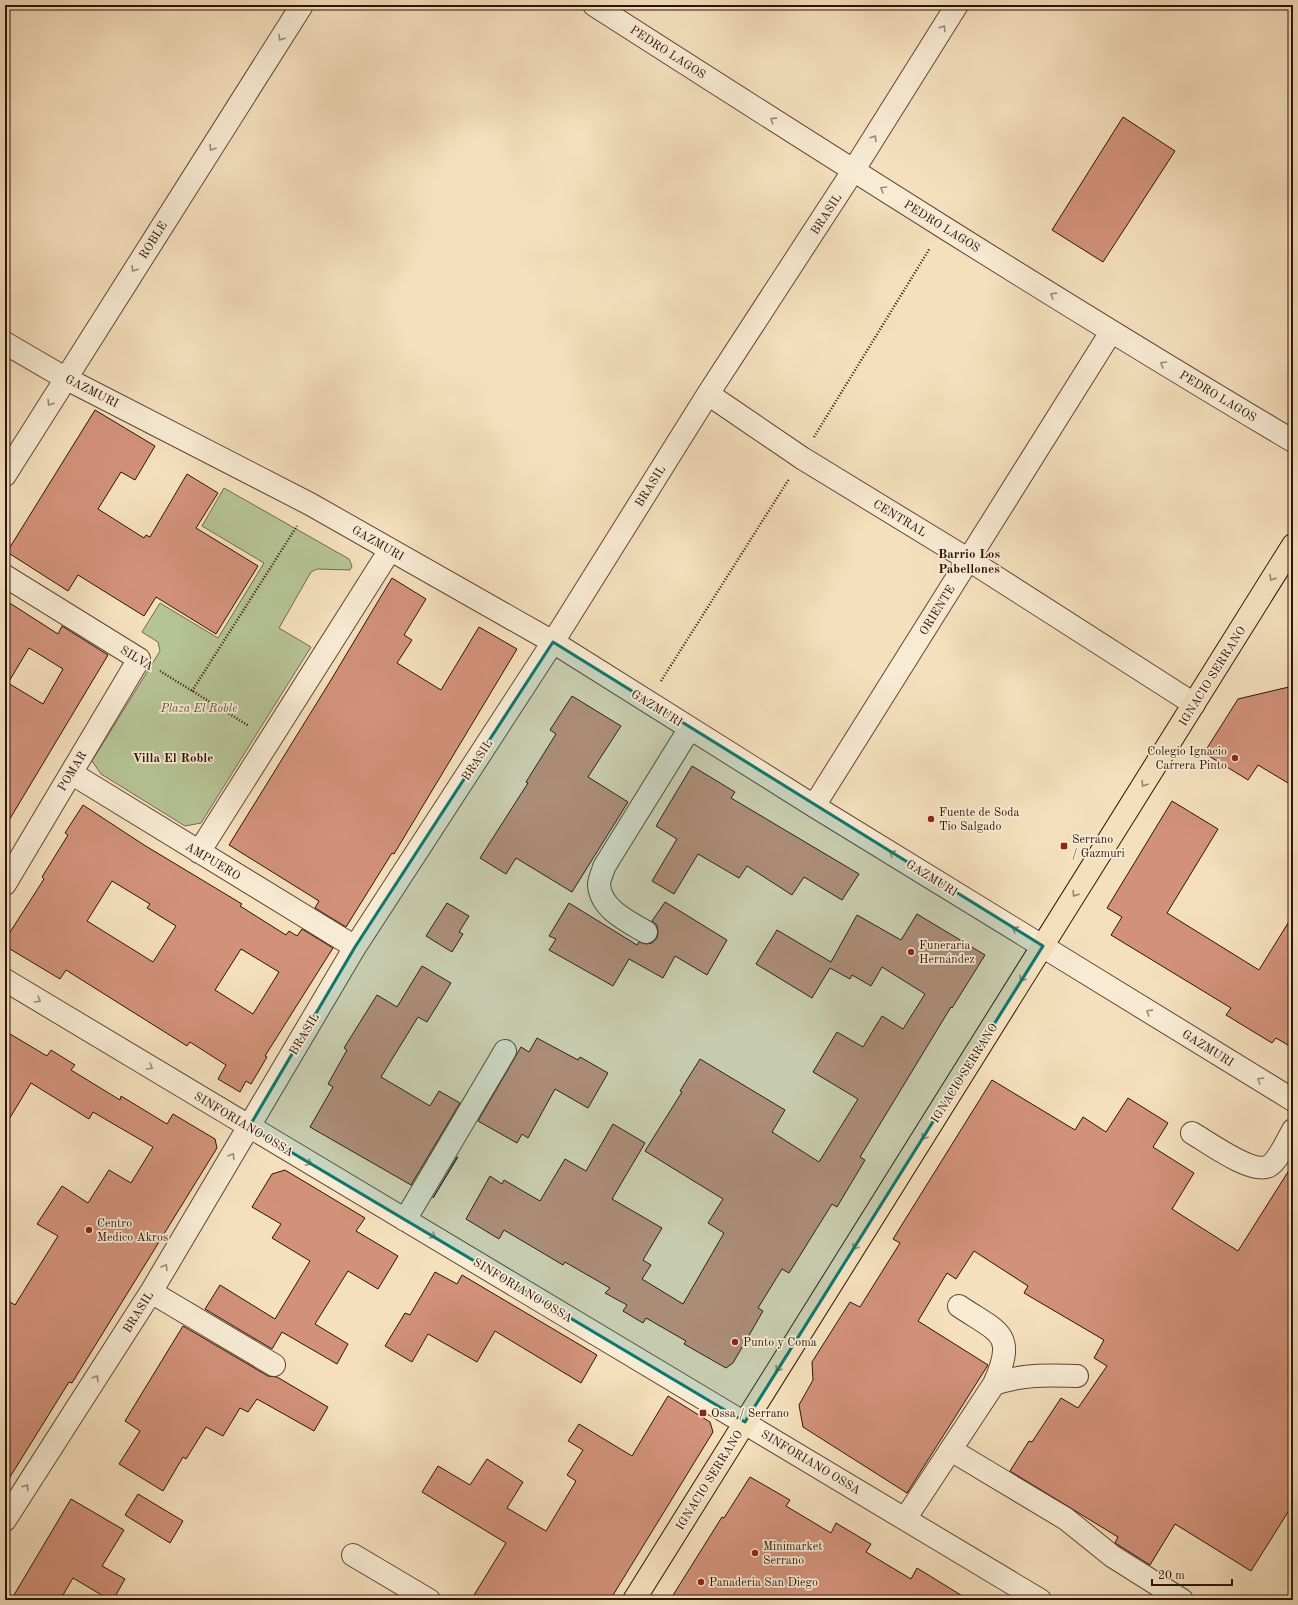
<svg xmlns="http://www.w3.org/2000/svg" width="1298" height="1605" font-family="'Old Standard TT',serif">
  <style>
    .green { fill: #b6c395; stroke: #726a4e }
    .building { fill: #d2927a; stroke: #2e1207; fill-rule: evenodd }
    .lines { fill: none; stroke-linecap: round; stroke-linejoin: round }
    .minor-casing { stroke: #604634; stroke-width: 24 }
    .major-casing { stroke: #2e1207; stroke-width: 24 }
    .path { stroke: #2e1207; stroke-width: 2.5; stroke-dasharray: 1 2; stroke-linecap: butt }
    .minor { stroke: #f8ebd4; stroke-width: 22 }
    .major { stroke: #f5e0bd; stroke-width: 22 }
    .oneway { stroke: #9d8978 }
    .oneway2 { stroke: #9b836b }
    .marked { fill: #0f766e; fill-opacity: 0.2; stroke: #0f766e; stroke-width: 3; stroke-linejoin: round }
    .poi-dot { fill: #8f2418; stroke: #f8ebd4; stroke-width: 1.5 }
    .labels { text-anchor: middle; stroke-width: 3.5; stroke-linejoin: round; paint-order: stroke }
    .street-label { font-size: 12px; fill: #2e1207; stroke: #f8ebd4 }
    .park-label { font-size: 12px; font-style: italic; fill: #5e5039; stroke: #f8ebd4 }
    .poi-label { font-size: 12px; fill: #2e1207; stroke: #f8ebd4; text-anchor: start }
    .neighbourhood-label { font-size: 13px; font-weight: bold; fill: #2e1207; stroke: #f8ebd4 }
  </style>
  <rect width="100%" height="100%" fill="#f5e0bd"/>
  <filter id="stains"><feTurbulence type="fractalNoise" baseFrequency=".005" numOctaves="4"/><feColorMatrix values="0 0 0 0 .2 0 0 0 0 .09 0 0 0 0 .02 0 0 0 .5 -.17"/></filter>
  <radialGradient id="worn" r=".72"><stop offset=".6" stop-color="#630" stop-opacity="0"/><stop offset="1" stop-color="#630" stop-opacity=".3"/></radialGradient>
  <path class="green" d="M 224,488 L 349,559 L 352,566 L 350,570 L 317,569 L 311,572 L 279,628 L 311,647 L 201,823 L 185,826 L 101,774 L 92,761 L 160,651 L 158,642 L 142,632 L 160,603 L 218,638 L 264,563 L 202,526 Z"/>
  <path class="building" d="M 1123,117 L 1175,151 L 1103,262 L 1052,230 Z
    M 95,410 L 155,446 L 135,480 L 121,472 L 98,509 L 144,538 L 146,535 L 150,537 L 187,474 L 218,493 L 196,528 L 258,566 L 216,634 L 156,597 L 144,616 L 78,575 L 68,591 L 7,552 Z
    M 392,578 L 426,599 L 404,635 L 412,640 L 397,663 L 441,690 L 479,627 L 517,649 L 394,854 L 392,853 L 346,927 L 315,908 L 319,901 L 229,845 L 331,680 Z
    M 5,600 L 58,634 L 62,626 L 108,655 L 5,827 ZM 29,648 L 63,669 L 43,704 L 8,683 Z
    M 1293,686 L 1293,786 L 1258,765 L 1248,780 L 1204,753 L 1238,699 Z
    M 572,696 L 621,726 L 588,777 L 628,802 L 572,892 L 516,858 L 506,874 L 480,858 L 528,783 L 526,782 L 556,734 L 550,730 Z
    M 692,766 L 735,792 L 731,798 L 859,874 L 842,900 L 804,877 L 792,895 L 747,866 L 739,878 L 698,854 L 674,894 L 652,881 L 677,839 L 656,826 Z
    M 1172,801 L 1218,829 L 1167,913 L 1259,970 L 1293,915 L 1293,1048 L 1276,1038 L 1272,1043 L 1226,1015 L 1231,1008 L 1111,935 L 1122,917 L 1107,908 Z
    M 83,805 L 144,845 L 242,904 L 240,906 L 286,935 L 289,931 L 297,936 L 302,929 L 333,948 L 265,1056 L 267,1057 L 251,1084 L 246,1081 L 240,1092 L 218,1079 L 226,1065 L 190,1042 L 187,1046 L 66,970 L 60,979 L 5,946 L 5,940 L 44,879 L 42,877 L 68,835 L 65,833 ZM 112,881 L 150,904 L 147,908 L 176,926 L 153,962 L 87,921 ZM 241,949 L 279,972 L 253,1014 L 215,990 Z
    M 665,902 L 727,940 L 707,975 L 675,956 L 663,978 L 629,959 L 613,986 L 549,950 L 556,939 L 549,936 L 569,903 L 637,945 L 639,942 L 646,944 L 652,943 L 657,938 L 658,932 L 657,925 L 652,921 Z
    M 447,903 L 469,916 L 459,932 L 463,934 L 452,952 L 426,936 Z
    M 917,914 L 985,955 L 952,1008 L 951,1007 L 860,1157 L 865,1160 L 837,1207 L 832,1204 L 789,1273 L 782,1269 L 758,1308 L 763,1311 L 733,1363 L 726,1368 L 684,1344 L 686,1341 L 646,1318 L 643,1323 L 623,1311 L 627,1305 L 605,1293 L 610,1288 L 565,1262 L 563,1265 L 504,1230 L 499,1239 L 466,1219 L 490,1176 L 502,1184 L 504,1180 L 540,1201 L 565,1159 L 586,1171 L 613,1124 L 645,1143 L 612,1199 L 662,1228 L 643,1260 L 651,1265 L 642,1279 L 683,1304 L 724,1233 L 708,1223 L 723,1199 L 645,1151 L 682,1092 L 680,1091 L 700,1059 L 785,1110 L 772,1132 L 819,1162 L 858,1099 L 813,1072 L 837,1032 L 863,1047 L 882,1016 L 903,1029 L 925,994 L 882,967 L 871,986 L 852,975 L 850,979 L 830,968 L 812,998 L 756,964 L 777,930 L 831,962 L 857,915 L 901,940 Z
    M 422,966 L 451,983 L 427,1022 L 418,1017 L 381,1077 L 430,1106 L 439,1091 L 460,1103 L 411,1185 L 310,1127 L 333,1087 L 328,1084 L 347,1050 L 344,1048 L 377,995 L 397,1007 Z
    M 5,1031 L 47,1056 L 51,1050 L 75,1065 L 71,1070 L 120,1100 L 121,1096 L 167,1124 L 173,1114 L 215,1139 L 217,1148 L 72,1383 L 69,1382 L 5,1485 L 5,1299 L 15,1305 L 58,1236 L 37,1224 L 62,1186 L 88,1203 L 109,1170 L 131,1183 L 153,1147 L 93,1112 L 89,1119 L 31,1083 L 5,1126 Z
    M 537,1038 L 578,1060 L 580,1057 L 608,1073 L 588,1108 L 555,1089 L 528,1138 L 522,1134 L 517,1143 L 478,1121 L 521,1047 L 529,1052 Z
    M 992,1080 L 1075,1130 L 1083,1117 L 1106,1132 L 1128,1098 L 1168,1123 L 1153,1147 L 1194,1173 L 1172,1209 L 1238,1251 L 1293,1164 L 1293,1504 L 1251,1571 L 1175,1524 L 1150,1565 L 1115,1543 L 1118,1537 L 1010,1471 L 1029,1441 L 1032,1442 L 1061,1398 L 1078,1408 L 1107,1366 L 1094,1358 L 1104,1340 L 1024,1293 L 1028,1286 L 974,1251 L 956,1279 L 947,1273 L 918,1321 L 988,1365 L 907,1493 L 803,1427 L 799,1405 L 813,1380 L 812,1362 L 850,1302 L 860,1307 L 900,1243 L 893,1239 Z
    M 457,1157 L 458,1157 L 433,1198 Z
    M 285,1170 L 365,1218 L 356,1231 L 398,1256 L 378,1289 L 348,1271 L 315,1324 L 348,1344 L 337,1364 L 282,1332 L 272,1349 L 205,1309 L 220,1285 L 275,1319 L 310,1261 L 272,1238 L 281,1224 L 252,1207 L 272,1174 Z
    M 435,1272 L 457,1284 L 462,1275 L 597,1355 L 581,1383 L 495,1331 L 477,1362 L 428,1334 L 412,1362 L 385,1346 L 405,1313 L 410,1315 Z
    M 183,1326 L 268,1376 L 277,1377 L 328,1407 L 314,1431 L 257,1399 L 248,1412 L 240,1408 L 223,1436 L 206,1427 L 186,1459 L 183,1457 L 163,1491 L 119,1464 L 140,1431 L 125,1421 Z
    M 668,1396 L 710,1422 L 713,1432 L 610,1600 L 471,1600 L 506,1543 L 422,1492 L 438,1466 L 470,1485 L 487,1459 L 523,1482 L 507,1508 L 546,1531 L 576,1481 L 567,1475 L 583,1450 L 568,1441 L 579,1424 L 632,1456 Z
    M 750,1477 L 790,1500 L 786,1506 L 831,1533 L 836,1523 L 871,1544 L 866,1552 L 911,1579 L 917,1568 L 969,1600 L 670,1600 L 722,1517 L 724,1518 Z
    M 138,1494 L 183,1521 L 170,1543 L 125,1515 Z
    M 71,1499 L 124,1530 L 102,1566 L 125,1579 L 113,1600 L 110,1600 L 73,1578 L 60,1600 L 11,1600 Z"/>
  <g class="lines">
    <defs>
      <path id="minor" d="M 594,5 C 825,153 1057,301 1293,441
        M 5,343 L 65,378 L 310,504 L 553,642 L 814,806 L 1293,1100
        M 708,394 L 802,458 L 969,560 L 1194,704
        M 5,475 L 302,5
        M 5,576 L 139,659 L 5,884
        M 71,773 L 355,947
        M 814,806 L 1111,332
        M 199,852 L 390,550
        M 646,932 C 627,921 601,909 599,885 C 599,879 603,872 604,867 L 690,728
        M 5,980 L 1040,1600
        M 1192,1133 C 1208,1142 1252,1175 1269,1166 C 1278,1161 1288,1139 1293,1130
        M 405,1220 L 505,1051
        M 151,1292 L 274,1365
        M 959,1306 C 999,1333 1017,1333 994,1384
        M 951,1450 L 1066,1519 L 1112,1556 L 1182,1600
        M 905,1519 L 994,1384 C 1024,1374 1047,1375 1077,1376
        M 5,1520 L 151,1292 L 355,947 L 553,642 L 708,394 L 853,171 L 957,5
        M 353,1555 L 429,1600"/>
      <path id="major" d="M 634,1600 L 1293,545"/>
    </defs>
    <use href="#minor" class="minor-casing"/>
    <use href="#major" class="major-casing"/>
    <path class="path" d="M 814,437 L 930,248
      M 160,671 L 249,726
      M 661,681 L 789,479
      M 192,691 L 297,526"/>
    <use href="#minor" class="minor"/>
    <use href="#major" class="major"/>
  </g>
  <defs><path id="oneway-chevron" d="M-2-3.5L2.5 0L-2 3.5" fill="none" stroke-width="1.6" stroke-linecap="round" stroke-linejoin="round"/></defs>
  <g class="oneway">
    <use href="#oneway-chevron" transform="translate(943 28) rotate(-58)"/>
    <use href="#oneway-chevron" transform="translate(281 38) rotate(122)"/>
    <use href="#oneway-chevron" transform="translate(773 120) rotate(-147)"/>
    <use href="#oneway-chevron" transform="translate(874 138) rotate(-58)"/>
    <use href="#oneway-chevron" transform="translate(212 148) rotate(122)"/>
    <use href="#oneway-chevron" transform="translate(883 189) rotate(-149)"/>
    <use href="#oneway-chevron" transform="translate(134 269) rotate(122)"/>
    <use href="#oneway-chevron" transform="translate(1053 295) rotate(-148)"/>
    <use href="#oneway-chevron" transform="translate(1163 364) rotate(-149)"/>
    <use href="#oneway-chevron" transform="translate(50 403) rotate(122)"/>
    <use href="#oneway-chevron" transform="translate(892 853) rotate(-148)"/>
    <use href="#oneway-chevron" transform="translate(1015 929) rotate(-148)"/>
    <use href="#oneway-chevron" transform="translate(38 1000) rotate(31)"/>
    <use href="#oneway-chevron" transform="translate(1149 1012) rotate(-148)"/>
    <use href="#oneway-chevron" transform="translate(150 1067) rotate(31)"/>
    <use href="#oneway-chevron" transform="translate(1260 1080) rotate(-148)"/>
    <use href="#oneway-chevron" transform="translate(232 1156) rotate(-59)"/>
    <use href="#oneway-chevron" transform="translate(309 1163) rotate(31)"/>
    <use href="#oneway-chevron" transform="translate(433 1236) rotate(31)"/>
    <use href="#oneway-chevron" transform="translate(165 1267) rotate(-59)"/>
    <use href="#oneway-chevron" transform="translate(96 1378) rotate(-57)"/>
    <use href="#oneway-chevron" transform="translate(26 1487) rotate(-57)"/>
  </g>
  <g class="oneway2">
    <use href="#oneway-chevron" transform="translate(1272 578) rotate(122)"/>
    <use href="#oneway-chevron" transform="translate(1144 784) rotate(122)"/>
    <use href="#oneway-chevron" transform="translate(1075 894) rotate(122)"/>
    <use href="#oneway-chevron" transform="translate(1022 979) rotate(122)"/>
    <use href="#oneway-chevron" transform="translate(924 1137) rotate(122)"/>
    <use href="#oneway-chevron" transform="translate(855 1247) rotate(122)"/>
    <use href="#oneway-chevron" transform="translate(778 1369) rotate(122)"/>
  </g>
  <path class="marked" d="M 553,642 L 1043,946 L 745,1422 L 249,1127 L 355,947 Z"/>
  <g class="poi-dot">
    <circle cx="1235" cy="758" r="4"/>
    <circle cx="931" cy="819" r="4"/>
    <rect x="1060" y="842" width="8" height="8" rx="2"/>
    <circle cx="911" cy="952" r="4"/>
    <circle cx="89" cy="1230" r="4"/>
    <circle cx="735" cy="1342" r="4"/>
    <rect x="699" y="1409" width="8" height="8" rx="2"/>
    <circle cx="755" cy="1553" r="4"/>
    <circle cx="701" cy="1582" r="4"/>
  </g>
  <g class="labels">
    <g class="street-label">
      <text transform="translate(668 52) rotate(33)" y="4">PEDRO LAGOS</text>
      <text transform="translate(826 214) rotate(-57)" y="4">BRASIL</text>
      <text transform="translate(942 226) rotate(32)" y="4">PEDRO LAGOS</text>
      <text transform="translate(153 240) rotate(-58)" y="4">ROBLE</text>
      <text transform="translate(92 391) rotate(27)" y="4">GAZMURI</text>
      <text transform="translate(1218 396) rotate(31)" y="4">PEDRO LAGOS</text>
      <text transform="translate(650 486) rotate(-58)" y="4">BRASIL</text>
      <text transform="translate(900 518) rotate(31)" y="4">CENTRAL</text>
      <text transform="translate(378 543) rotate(30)" y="4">GAZMURI</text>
      <text transform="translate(937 610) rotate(-58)" y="4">ORIENTE</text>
      <text transform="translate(137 658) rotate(31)" y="4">SILVA</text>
      <text transform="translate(1212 676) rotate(-58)" y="4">IGNACIO SERRANO</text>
      <text transform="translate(657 708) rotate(32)" y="4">GAZMURI</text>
      <text transform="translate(477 760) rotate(-57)" y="4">BRASIL</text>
      <text transform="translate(72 771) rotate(-59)" y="4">POMAR</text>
      <text transform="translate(213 861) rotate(31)" y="4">AMPUERO</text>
      <text transform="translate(932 878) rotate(32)" y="4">GAZMURI</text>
      <text transform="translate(304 1034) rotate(-59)" y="4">BRASIL</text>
      <text transform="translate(1208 1048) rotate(32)" y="4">GAZMURI</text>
      <text transform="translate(964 1073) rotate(-58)" y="4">IGNACIO SERRANO</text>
      <text transform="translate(244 1124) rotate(31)" y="4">SINFORIANO OSSA</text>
      <text transform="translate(523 1290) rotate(31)" y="4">SINFORIANO OSSA</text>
      <text transform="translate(138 1312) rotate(-58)" y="4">BRASIL</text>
      <text transform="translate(811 1462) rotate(31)" y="4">SINFORIANO OSSA</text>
      <text transform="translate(709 1480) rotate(-58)" y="4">IGNACIO SERRANO</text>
    </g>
    <g class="park-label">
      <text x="199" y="712">Plaza El Roble</text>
    </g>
    <g class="poi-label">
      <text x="1227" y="755" text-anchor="end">Colegio Ignacio<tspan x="1227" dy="14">Carrera Pinto</tspan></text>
      <text x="939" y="816">Fuente de Soda<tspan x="939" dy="14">Tio Salgado</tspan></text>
      <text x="1072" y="843">Serrano<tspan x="1072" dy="14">/ Gazmuri</tspan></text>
      <text x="919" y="949">Funeraria<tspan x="919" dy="14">Hernández</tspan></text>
      <text x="97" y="1227">Centro<tspan x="97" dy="14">Medico Akros</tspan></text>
      <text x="743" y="1346">Punto y Coma</text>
      <text x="711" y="1417">Ossa / Serrano</text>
      <text x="763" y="1550">Minimarket<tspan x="763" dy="14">Serrano</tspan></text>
      <text x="709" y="1586">Panaderia San Diego</text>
    </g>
    <g class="neighbourhood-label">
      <text x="969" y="558">Barrio Los<tspan x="969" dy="15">Pabellones</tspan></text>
      <text x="173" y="762">Villa El Roble</text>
    </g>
  </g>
  <rect width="1298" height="1605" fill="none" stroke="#f5e0bd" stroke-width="20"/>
  <rect x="6" y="6" width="1286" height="1593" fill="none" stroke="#2e1207" stroke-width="2"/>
  <rect x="10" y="10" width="1278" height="1585" fill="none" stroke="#2e1207"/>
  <path d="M1152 1579v6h80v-6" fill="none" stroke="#2e1207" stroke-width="2"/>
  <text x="1158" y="1579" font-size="12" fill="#2e1207" stroke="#f8ebd4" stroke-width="3" paint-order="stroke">20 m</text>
  <rect width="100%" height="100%" filter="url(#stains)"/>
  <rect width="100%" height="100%" fill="url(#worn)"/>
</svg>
